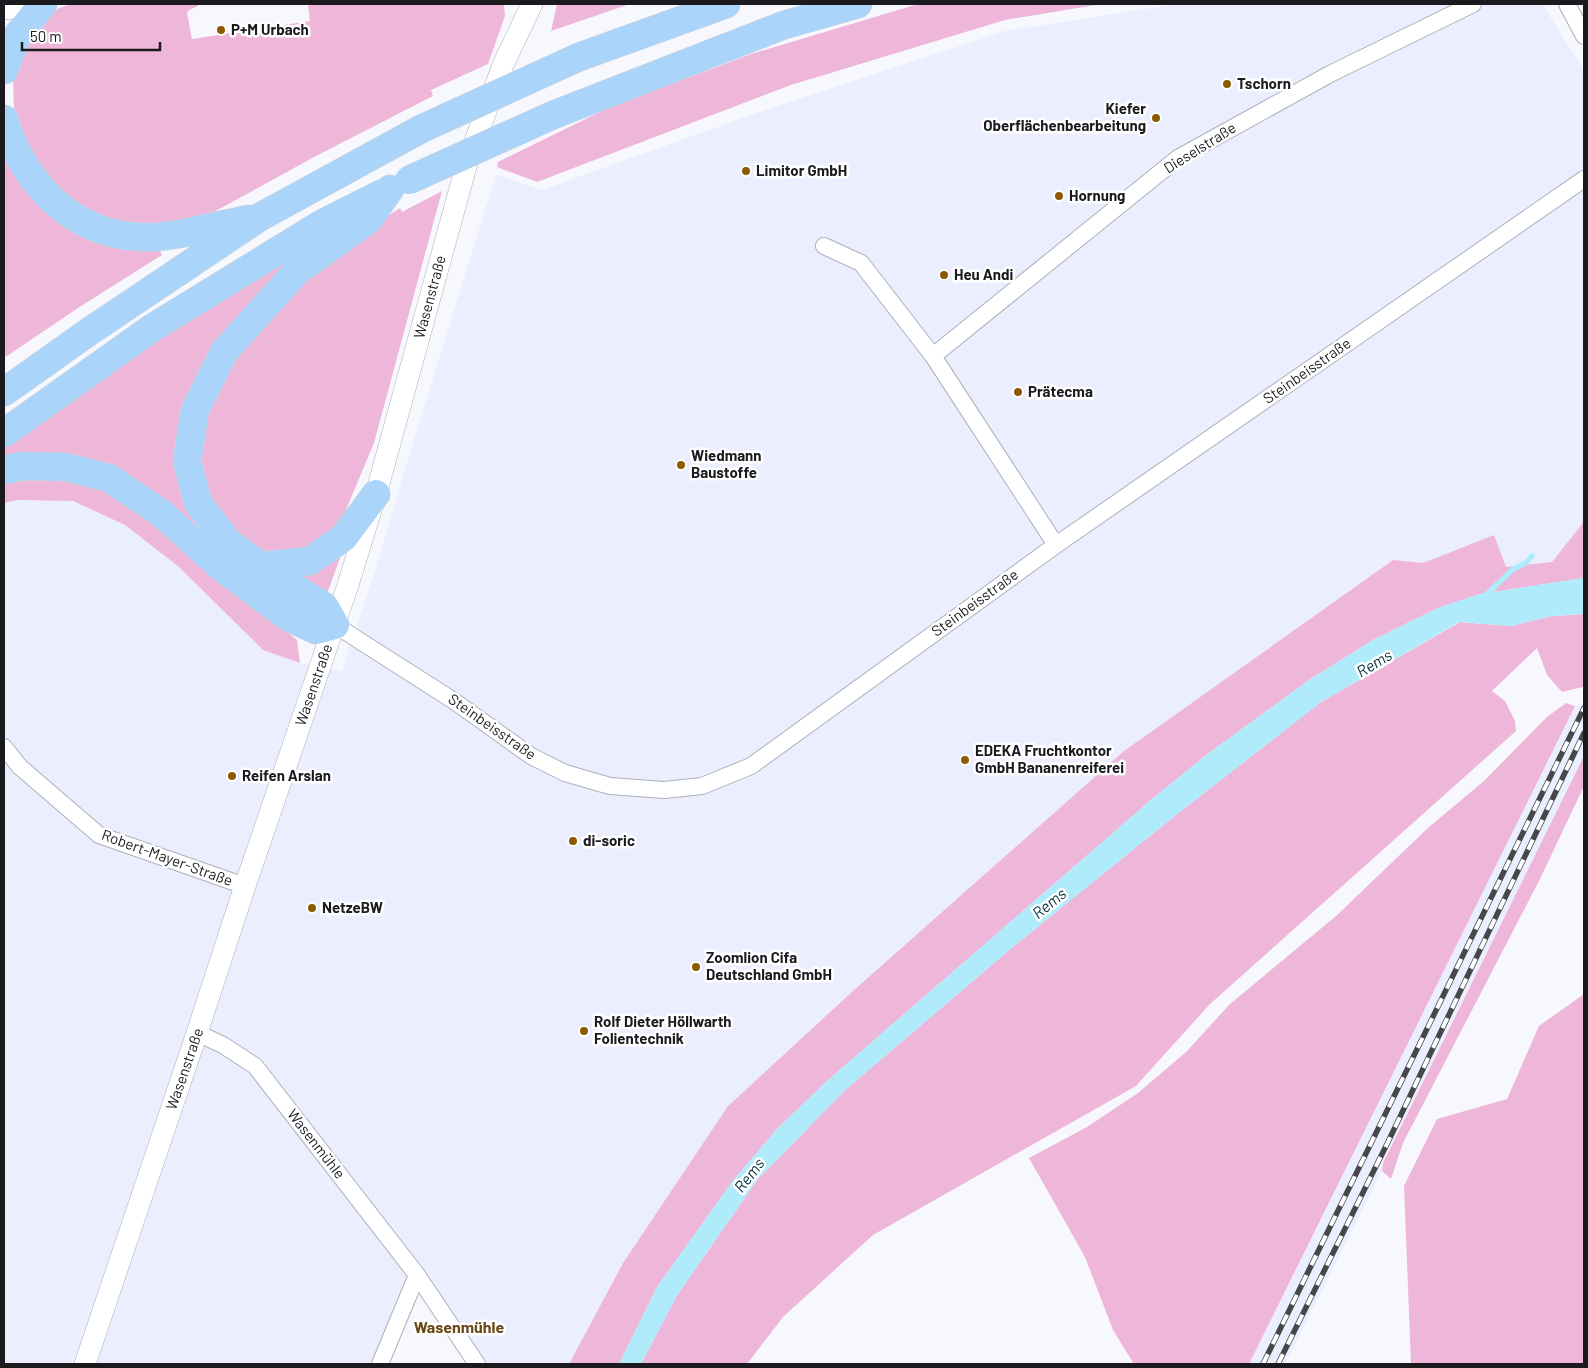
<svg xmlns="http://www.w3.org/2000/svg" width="1588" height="1368" font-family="Barlow,sans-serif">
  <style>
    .built { fill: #ebeeff }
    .green { fill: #eeb6d9 }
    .water { fill: #afebfb }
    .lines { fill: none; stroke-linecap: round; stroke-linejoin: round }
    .stream { stroke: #afebfb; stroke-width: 5.5 }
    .minor-casing { stroke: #aeb0b9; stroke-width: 18 }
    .tertiary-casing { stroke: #aeb0b9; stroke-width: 22 }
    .trunk-casing { stroke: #d6d6d7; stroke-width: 29 }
    .minor { stroke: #fff; stroke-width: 16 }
    .tertiary { stroke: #fff; stroke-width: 21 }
    .trunk { stroke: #abd4fb; stroke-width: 28 }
    .rail-casing { stroke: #46474b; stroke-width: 5.5 }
    .rail { stroke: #fff; stroke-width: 4; stroke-dasharray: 11; stroke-linecap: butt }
    .trunk-bridge-casing { stroke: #d6d6d7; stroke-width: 29; stroke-linecap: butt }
    .trunk-bridge { stroke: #abd4fb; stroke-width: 28 }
    .poi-dot { fill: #8a5b00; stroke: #fff; stroke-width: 2 }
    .labels { text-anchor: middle; stroke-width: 5; stroke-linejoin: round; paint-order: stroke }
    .poi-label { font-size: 15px; font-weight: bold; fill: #1b1b1f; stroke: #fff; text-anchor: start }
    .street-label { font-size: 15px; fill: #1b1b1f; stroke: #fff }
    .water-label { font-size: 16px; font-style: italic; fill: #00343f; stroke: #fff }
    .neighbourhood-label { font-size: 16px; font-weight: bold; fill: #684813; stroke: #fff }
  </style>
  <rect width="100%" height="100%" fill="#f7f8fe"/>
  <path class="built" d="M 1178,4 L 1542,4 L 1584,70 L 1584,514 L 1582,524 L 1552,562 L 1506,567 L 1494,535 L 1423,563 L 1392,560 L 1124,751 L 853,991 L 728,1106 L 623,1263 L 569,1364 L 480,1364 L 407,1278 L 373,1364 L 4,1364 L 4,503 L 17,500 L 73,501 L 125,525 L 179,567 L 263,650 L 300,663 L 342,671 L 377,565 L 408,459 L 496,175 L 542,190 L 751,115 L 1005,31 Z
    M 1584,704 L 1584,756 L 1383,1162 L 1382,1171 L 1285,1364 L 1249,1364 L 1575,706 Z"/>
  <path class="green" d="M 71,4 L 199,4 L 198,6 L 189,10 L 187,13 L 192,39 L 310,21 L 308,4 L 504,4 L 505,16 L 488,64 L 431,90 L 433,96 L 316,156 L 212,213 L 183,224 L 147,229 L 102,222 L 72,206 L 22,147 L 14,112 L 13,76 L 37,26 L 59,8 Z
    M 557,4 L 630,4 L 551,31 Z
    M 918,4 L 1102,4 L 1005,20 L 791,85 L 537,182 L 497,167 L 498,162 L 608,108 L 751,54 Z
    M 4,149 L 21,179 L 159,248 L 162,255 L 81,306 L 4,358 Z
    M 442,191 L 374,443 L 341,522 L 319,544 L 295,553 L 269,555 L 245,546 L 208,503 L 196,437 L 224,361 L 341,246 L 400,208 L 402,212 Z
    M 283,262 L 286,269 L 232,323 L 203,364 L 185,409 L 181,481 L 308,604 L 298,609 L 153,496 L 4,456 L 4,443 L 89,383 Z
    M 4,476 L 89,479 L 143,509 L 297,640 L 300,663 L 263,650 L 179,567 L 125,525 L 73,501 L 17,500 L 4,503 Z
    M 1584,514 L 1584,578 L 1480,594 L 1438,608 L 1373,640 L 1309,680 L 1205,756 L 1152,799 L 827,1081 L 777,1129 L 732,1182 L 657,1287 L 619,1364 L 569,1364 L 623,1263 L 728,1106 L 853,991 L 1124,751 L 1393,560 L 1423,563 L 1494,535 L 1506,567 L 1552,562 L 1582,524 Z
    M 344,547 L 327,594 L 289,571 Z
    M 1584,614 L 1583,687 L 1562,692 L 1547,675 L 1537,648 L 1492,691 L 1505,701 L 1515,721 L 1516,731 L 1209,1005 L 1136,1086 L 873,1235 L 783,1317 L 747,1364 L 641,1364 L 676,1297 L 757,1180 L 845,1090 L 1014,946 L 1172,818 L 1321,702 L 1460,622 L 1511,626 L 1552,616 Z
    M 1566,703 L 1575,706 L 1249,1364 L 1134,1364 L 1113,1330 L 1085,1257 L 1029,1158 L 1087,1127 L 1138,1093 L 1186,1052 L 1230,1004 L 1336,916 L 1429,827 L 1484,781 L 1547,717 Z
    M 1584,756 L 1584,786 L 1540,879 L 1403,1143 L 1391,1179 L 1382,1171 L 1383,1163 Z
    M 1584,994 L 1584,1364 L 1411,1364 L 1404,1186 L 1437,1119 L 1507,1099 L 1539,1026 Z"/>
  <path class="water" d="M 1584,578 L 1584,614 L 1552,616 L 1511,626 L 1459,622 L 1321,702 L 1172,818 L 1014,946 L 845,1090 L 757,1180 L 676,1297 L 641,1364 L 619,1364 L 657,1287 L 732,1182 L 777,1129 L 827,1081 L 1152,799 L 1205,756 L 1309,680 L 1373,640 L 1438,608 L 1480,594 Z"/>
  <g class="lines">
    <path class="stream" d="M 1483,598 L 1512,570 L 1527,562 L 1532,556"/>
    <defs>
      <path id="minor" d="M 1567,4 L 1584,36
        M 824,246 L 861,263 L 933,356 L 1056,545
        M 933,356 L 1178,158 L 1330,74 L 1473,4
        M 335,625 L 454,701 L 531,756 L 565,773 L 610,786 L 664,790 L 702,786 L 751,766 L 1056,545 L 1584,179
        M 4,747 L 20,767 L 99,835 L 245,886
        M 197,1033 L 223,1045 L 255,1066 L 417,1275 L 477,1364
        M 380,1364 L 417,1275"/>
      <path id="tertiary" d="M 4,9 L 12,8 L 22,4
        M 85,1364 L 197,1033 L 245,886 L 348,585 L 376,494 L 467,163 L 503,65 L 532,4"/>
      <path id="trunk" d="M 579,57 L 726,4
        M 4,70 L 17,36 L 43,4
        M 553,115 L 784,25 L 858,4
        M 4,119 C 23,182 71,234 140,237 C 173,239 216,225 249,219
        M 4,392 L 90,331 L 260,217 L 421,129
        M 4,433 L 152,328 L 323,223 L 383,193
        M 4,470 L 22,466 L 66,467 L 109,478 L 161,513 L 221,567 L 288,617 L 316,630 L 335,625 L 325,607 L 261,566 L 228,542 L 198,503 L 187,461 L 195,410 L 224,352 L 297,271 L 368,220 L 390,189
        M 261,566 L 310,561 L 344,537 L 376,494"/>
    </defs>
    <use href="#minor" class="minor-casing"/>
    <use href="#tertiary" class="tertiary-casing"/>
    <use href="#trunk" class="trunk-casing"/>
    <use href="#minor" class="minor"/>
    <use href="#tertiary" class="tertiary"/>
    <use href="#trunk" class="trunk"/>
    <defs>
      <path id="rail" d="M 1263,1364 L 1584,708
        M 1278,1364 L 1387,1144 L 1584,733"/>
    </defs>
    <use href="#rail" class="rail-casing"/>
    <use href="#rail" class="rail"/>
    <defs>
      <path id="trunk-bridge" d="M 421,129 L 579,57
        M 409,180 L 553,115"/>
    </defs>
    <use href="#trunk-bridge" class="trunk-bridge-casing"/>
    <use href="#trunk-bridge" class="trunk-bridge"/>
  </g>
  <g class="poi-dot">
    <circle cx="221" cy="30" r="5"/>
    <circle cx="1227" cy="84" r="5"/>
    <circle cx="1156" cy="118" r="5"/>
    <circle cx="746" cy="171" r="5"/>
    <circle cx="1059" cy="196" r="5"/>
    <circle cx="944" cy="275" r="5"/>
    <circle cx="1018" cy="392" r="5"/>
    <circle cx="681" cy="465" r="5"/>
    <circle cx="965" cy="760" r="5"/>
    <circle cx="232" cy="776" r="5"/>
    <circle cx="573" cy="841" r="5"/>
    <circle cx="312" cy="908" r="5"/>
    <circle cx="696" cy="967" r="5"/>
    <circle cx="584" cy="1031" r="5"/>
  </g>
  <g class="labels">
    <g class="poi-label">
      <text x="231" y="35">P+M Urbach</text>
      <text x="1237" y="89">Tschorn</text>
      <text x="1146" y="114" text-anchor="end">Kiefer<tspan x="1146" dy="17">Oberflächenbearbeitung</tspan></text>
      <text x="756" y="176">Limitor GmbH</text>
      <text x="1069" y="201">Hornung</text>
      <text x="954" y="280">Heu Andi</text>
      <text x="1028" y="397">Prätecma</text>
      <text x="691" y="461">Wiedmann<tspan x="691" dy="17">Baustoffe</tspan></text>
      <text x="975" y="756">EDEKA Fruchtkontor<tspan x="975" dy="17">GmbH Bananenreiferei</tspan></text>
      <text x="242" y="781">Reifen Arslan</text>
      <text x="583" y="846">di-soric</text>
      <text x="322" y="913">NetzeBW</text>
      <text x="706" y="963">Zoomlion Cifa<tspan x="706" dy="17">Deutschland GmbH</tspan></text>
      <text x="594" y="1027">Rolf Dieter Höllwarth<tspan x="594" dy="17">Folientechnik</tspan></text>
    </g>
    <g class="street-label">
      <text transform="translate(1200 148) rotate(-32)" y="5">Dieselstraße</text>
      <text transform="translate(430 297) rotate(-75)" y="5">Wasenstraße</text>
      <text transform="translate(1307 371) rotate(-35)" y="5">Steinbeisstraße</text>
      <text transform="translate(975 603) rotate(-36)" y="5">Steinbeisstraße</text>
      <text transform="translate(314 685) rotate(-71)" y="5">Wasenstraße</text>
      <text transform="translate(492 727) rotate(35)" y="5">Steinbeisstraße</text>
      <text transform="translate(167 858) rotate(20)" y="5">Robert-Mayer-Straße</text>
      <text transform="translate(185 1069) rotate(-71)" y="5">Wasenstraße</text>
      <text transform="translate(316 1144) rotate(52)" y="5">Wasenmühle</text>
    </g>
    <g class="water-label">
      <text transform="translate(1374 663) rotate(-31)" y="6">Rems</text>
      <text transform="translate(1049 903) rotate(-39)" y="6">Rems</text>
      <text transform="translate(749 1175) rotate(-52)" y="6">Rems</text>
    </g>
    <g class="neighbourhood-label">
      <text x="459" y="1333">Wasenmühle</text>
    </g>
  </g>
  <rect width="1588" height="1368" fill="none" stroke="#1b1b1f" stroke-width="10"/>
  <path d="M22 42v8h138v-8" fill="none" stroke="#1b1b1f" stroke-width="2.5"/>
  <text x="30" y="42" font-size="15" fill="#1b1b1f" stroke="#ffffff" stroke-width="4" paint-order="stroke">50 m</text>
</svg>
